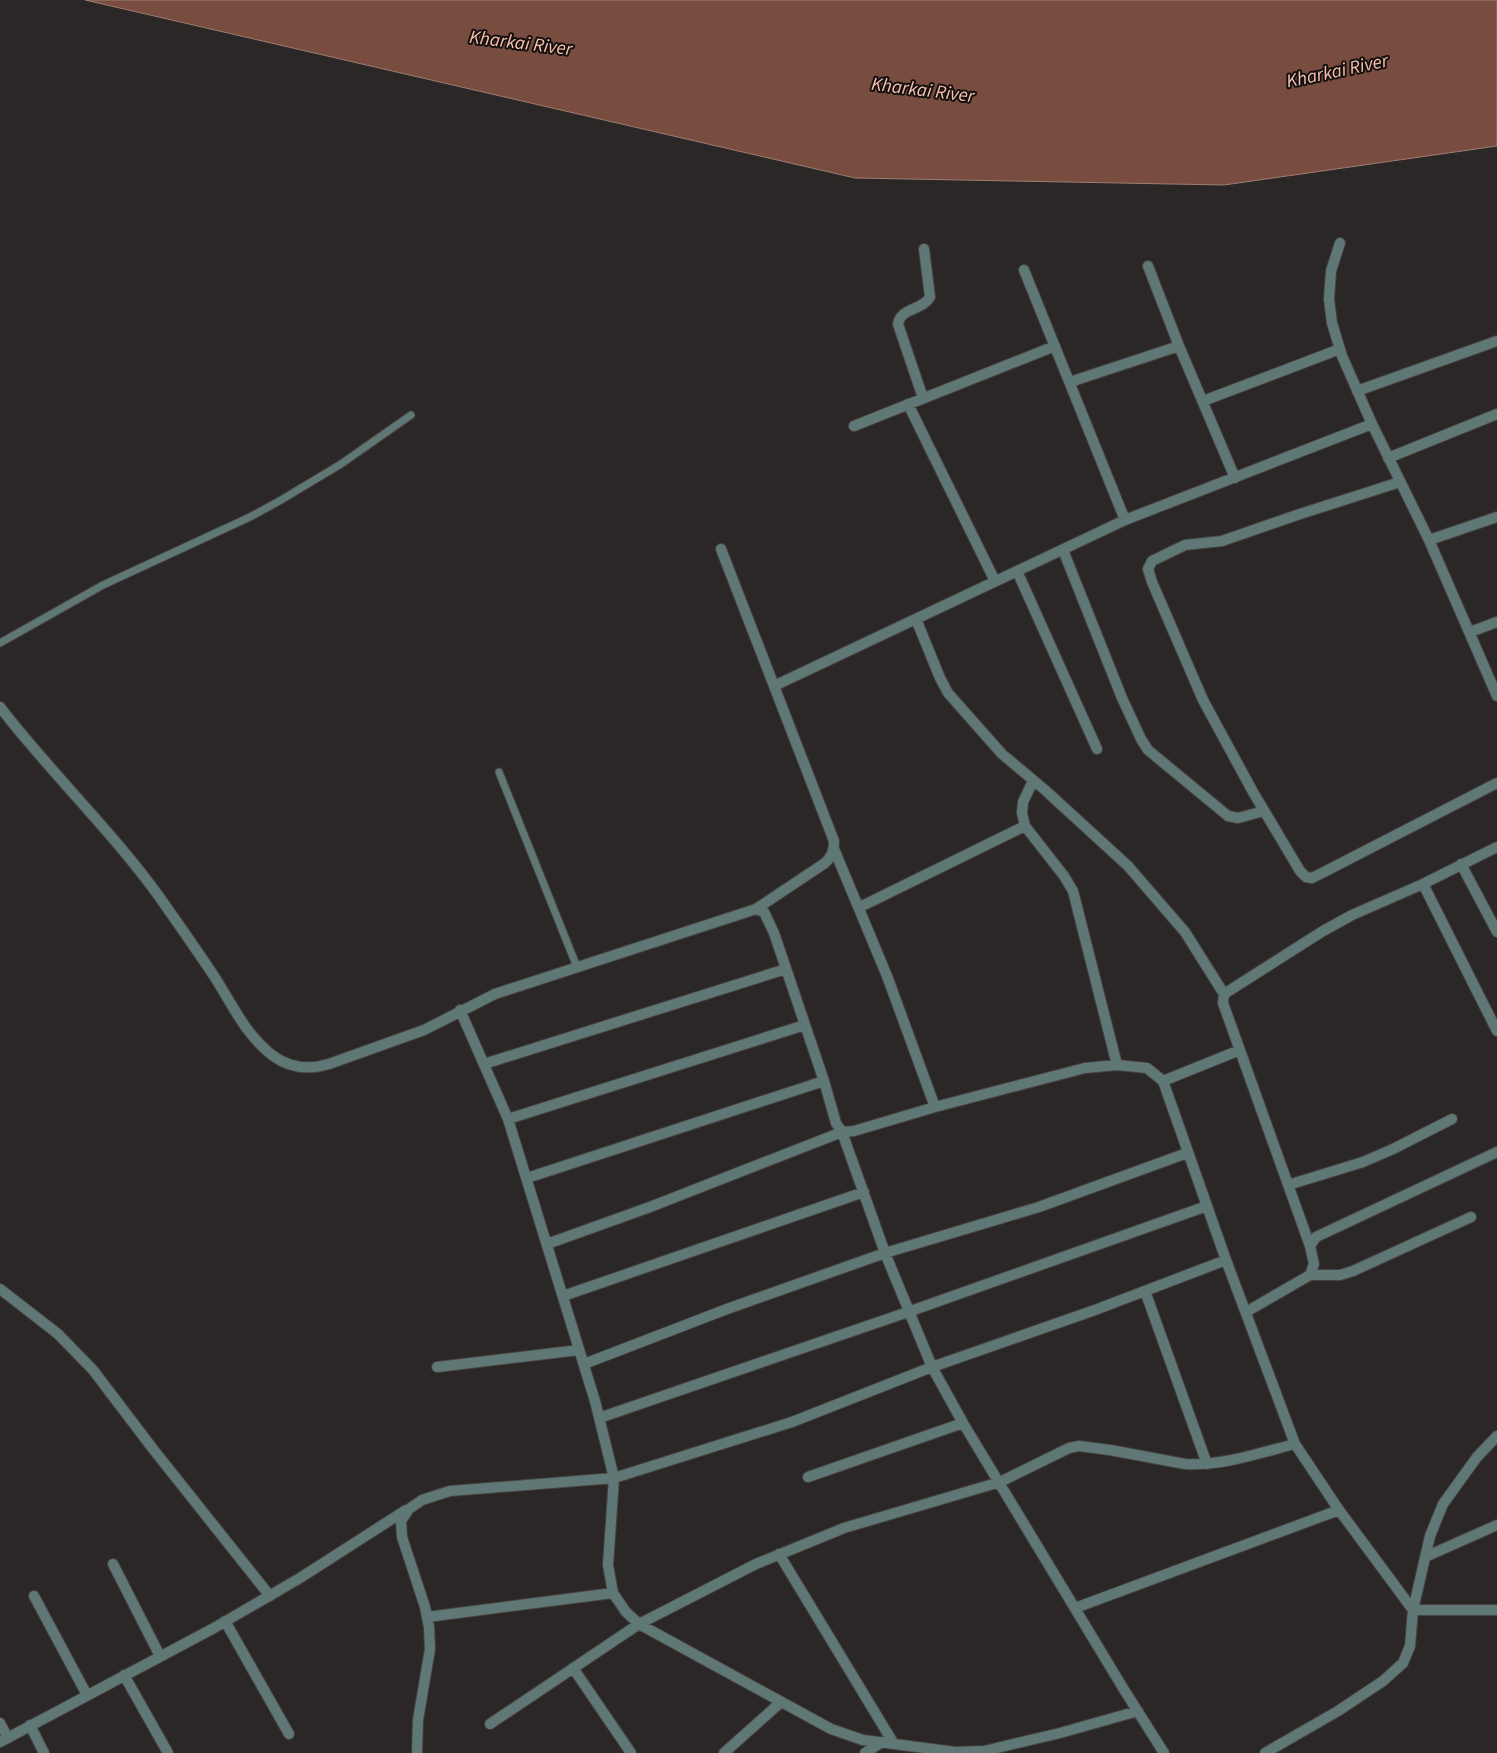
<svg xmlns="http://www.w3.org/2000/svg" width="1497" height="1753" font-family="'Source Sans 3',sans-serif">
  <style>
    .water { fill: #784c3e; stroke: #9d7e73 }
    .lines { fill: none; stroke-linecap: round; stroke-linejoin: round }
    .service-casing { stroke: #474342; stroke-width: 9 }
    .minor-casing { stroke: #474342; stroke-width: 12 }
    .service { stroke: #5f7875; stroke-width: 7 }
    .minor { stroke: #5f7875; stroke-width: 10 }
    .labels { text-anchor: middle; stroke-width: 4; stroke-linejoin: round; paint-order: stroke }
    .water-label { font-size: 19px; font-style: italic; fill: #fdbfad; stroke: #131110 }
  </style>
  <rect width="100%" height="100%" fill="#2b2726"/>
  <path class="water" d="M 85,0 L 1497,0 L 1497,146 L 1224,185 L 855,178 Z"/>
  <g class="lines">
    <defs>
      <path id="service" d="M 0,643 L 103,585 L 250,517 L 281,500 L 341,464 L 411,415
        M 499,772 L 577,967"/>
      <path id="minor" d="M 1340,243 L 1331,271 L 1329,299 L 1332,323 L 1342,356 L 1372,424 L 1429,540 L 1497,696
        M 1148,266 L 1179,346 L 1235,478
        M 1024,270 L 1125,520
        M 1070,382 L 1179,346
        M 1357,391 L 1497,341
        M 923,398 L 898,324 C 900,308 923,310 930,297 L 924,249
        M 1203,401 L 1340,349
        M 908,404 L 995,581
        M 854,426 L 1055,346
        M 1388,458 L 1497,414
        M 1400,482 L 1297,515 L 1222,541 L 1185,545 L 1152,561 L 1148,569 L 1152,582 L 1203,700 L 1253,792 L 1300,871 L 1306,877 L 1312,878 L 1322,873 L 1497,783
        M 1429,540 L 1497,517
        M 721,549 L 834,841 C 834,851 832,856 825,863 L 756,909
        M 1063,550 L 1122,698 L 1141,739 L 1148,750 L 1228,816 L 1238,818 L 1264,811
        M 1017,571 L 1097,749
        M 916,619 L 940,678 L 948,693 L 1002,754 L 1045,790 L 1128,866 L 1185,932 L 1224,994
        M 1470,632 L 1497,622
        M 774,686 L 1125,520 L 1372,424
        M 0,707 C 50,772 110,829 158,895 C 177,922 196,949 214,976 C 232,1004 245,1034 272,1055 C 289,1068 309,1070 329,1064 L 424,1030 L 495,994 L 756,909 L 764,912 L 774,933 L 824,1081 L 836,1123 L 842,1132 L 854,1131 L 935,1107 L 1085,1068 L 1117,1065 L 1147,1068 L 1163,1081 L 1226,1260 L 1295,1444 L 1339,1510 L 1413,1610 L 1497,1610
        M 1033,781 L 1023,802 L 1022,813 L 1025,826 L 1064,876 L 1073,891 L 1117,1065
        M 834,849 L 887,976 L 935,1107
        M 1461,864 L 1497,932
        M 1423,884 L 1497,1031
        M 860,907 L 1025,826
        M 460,1010 L 508,1119 L 595,1401 L 614,1478 L 608,1565 L 613,1593 L 626,1612 L 639,1624 L 831,1729 L 863,1740 L 894,1744 L 955,1752 L 984,1751 L 1060,1733 L 1138,1711
        M 484,1064 L 786,969
        M 1163,1081 L 1240,1050
        M 508,1119 L 805,1025
        M 527,1178 L 824,1081
        M 1288,1185 L 1363,1162 L 1393,1149 L 1452,1119
        M 547,1244 L 650,1207 L 842,1132 L 885,1253 L 932,1367 L 963,1423 L 1123,1688 L 1164,1753
        M 1310,1246 L 1223,1003 L 1224,994 L 1323,931 L 1352,915 L 1423,884 L 1497,847
        M 1310,1275 L 1340,1275 L 1353,1271 L 1471,1217
        M 0,1289 L 58,1334 L 93,1370 L 153,1449 L 270,1596
        M 1145,1291 L 1207,1464
        M 563,1296 L 864,1192
        M 1246,1312 L 1310,1275 L 1314,1264 L 1310,1246 L 1316,1237 L 1497,1152
        M 584,1364 L 727,1309 L 885,1253 L 1039,1207 L 1187,1153
        M 437,1367 L 579,1350
        M 599,1418 L 908,1312 L 1207,1206
        M 808,1477 L 963,1423
        M 779,1554 L 894,1744
        M 1425,1557 L 1497,1525
        M 113,1564 L 160,1656
        M 34,1596 L 87,1695
        M 1075,1608 L 1339,1510
        M 427,1617 L 613,1593
        M 225,1621 L 289,1734
        M 573,1668 L 631,1753
        M 124,1675 L 168,1753
        M 0,1723 L 8,1738
        M 490,1724 L 639,1624 L 756,1564 L 844,1528 L 1000,1482 L 1069,1448 L 1079,1446 L 1110,1450 L 1185,1464 C 1223,1466 1259,1453 1295,1444
        M 30,1725 L 44,1753
        M 0,1742 L 214,1628 L 300,1578 L 406,1510
        M 417,1753 L 418,1720 L 430,1649 L 429,1627 L 425,1607 L 402,1537 L 401,1521 L 409,1509 L 422,1500 L 450,1491 L 614,1478 L 792,1422 L 932,1367 L 1095,1310 L 1226,1260
        M 724,1753 L 781,1702
        M 865,1753 L 882,1742
        M 1265,1753 L 1338,1711 L 1383,1681 L 1403,1663 L 1410,1646 L 1413,1610 L 1430,1536 L 1443,1504 L 1477,1457 L 1497,1436"/>
    </defs>
    <use href="#service" class="service-casing"/>
    <use href="#minor" class="minor-casing"/>
    <use href="#service" class="service"/>
    <use href="#minor" class="minor"/>
  </g>
  <g class="labels">
    <g class="water-label">
      <text transform="translate(521 42) rotate(7)" y="7">Kharkai River</text>
      <text transform="translate(1337 70) rotate(-12)" y="7">Kharkai River</text>
      <text transform="translate(923 89) rotate(7)" y="7">Kharkai River</text>
    </g>
  </g>
</svg>
